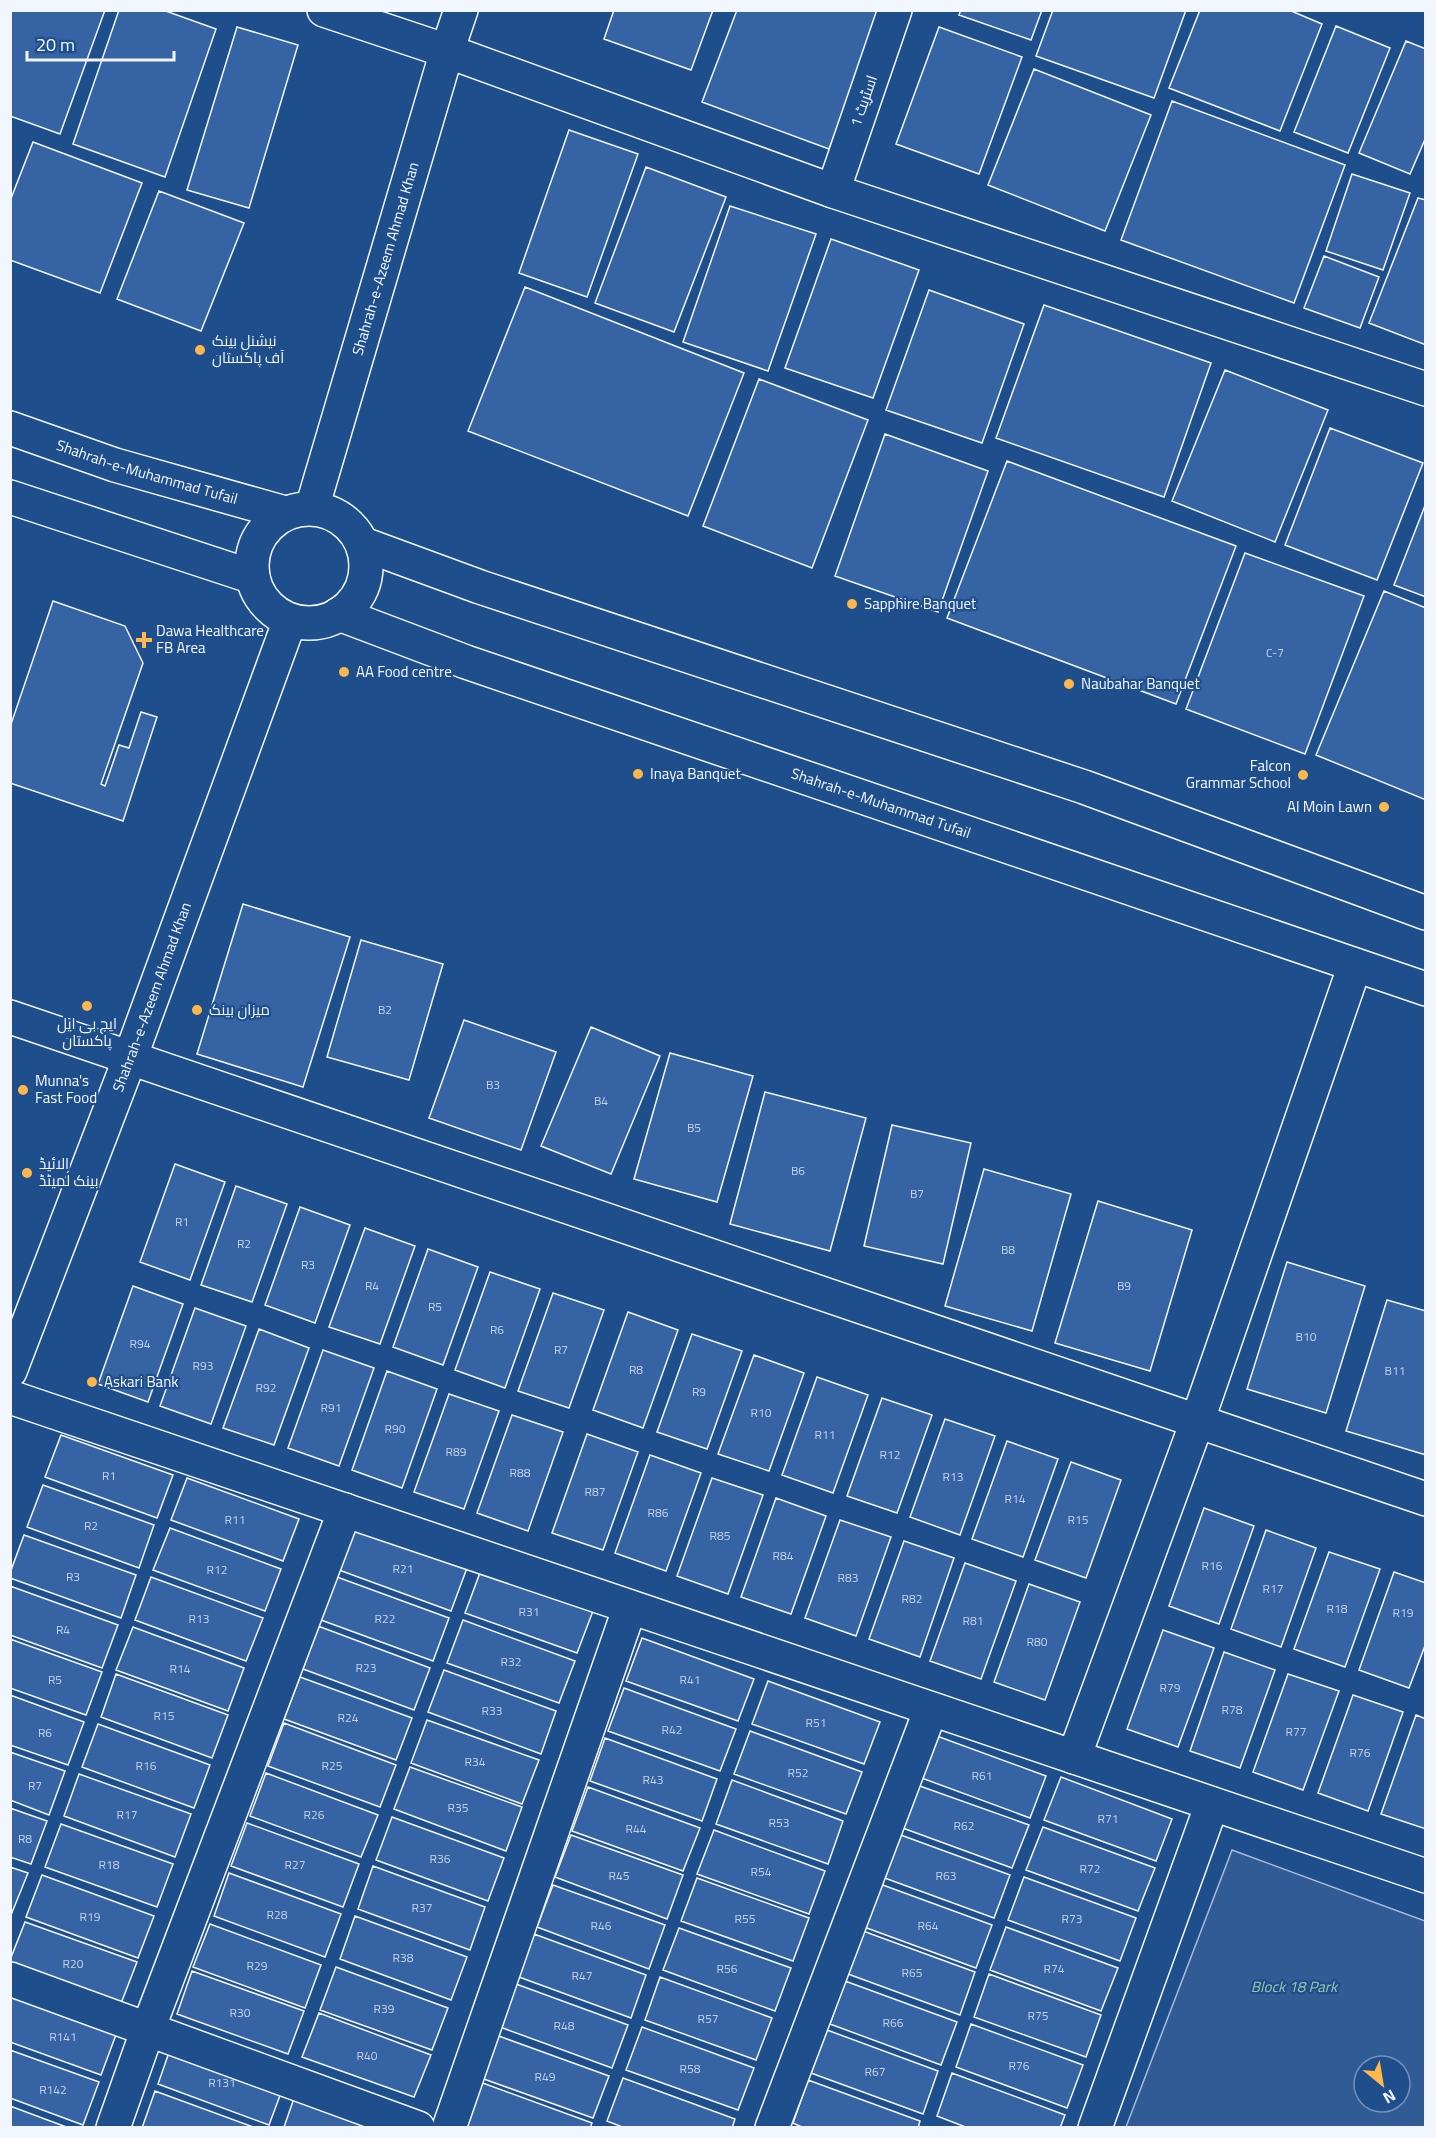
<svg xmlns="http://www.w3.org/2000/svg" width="1436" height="2138" font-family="Georgia,Cairo,serif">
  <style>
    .built { fill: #305b95; stroke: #a8bbd7; stroke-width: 1.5; fill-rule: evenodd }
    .building { fill: #3563a3; stroke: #f2f6ff; stroke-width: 1.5 }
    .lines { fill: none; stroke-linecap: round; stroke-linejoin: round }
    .minor-casing { stroke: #f2f6ff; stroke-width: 36 }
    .major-casing { stroke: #f2f6ff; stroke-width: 36 }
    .minor { stroke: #1f4e8c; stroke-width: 33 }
    .major { stroke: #1f4e8c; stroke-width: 33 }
    .poi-dot { fill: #ffb74d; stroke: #1f4e8c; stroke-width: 2 }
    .labels { text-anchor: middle; stroke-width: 4.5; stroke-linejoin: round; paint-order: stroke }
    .number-label { font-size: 12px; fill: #c3d1e8 }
    .street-label { font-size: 15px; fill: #f2f6ff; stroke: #1f4e8c }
    .poi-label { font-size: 15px; fill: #f2f6ff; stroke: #1f4e8c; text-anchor: start }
    .park-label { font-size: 15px; font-style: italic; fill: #97c8a6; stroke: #1f4e8c }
  </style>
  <rect width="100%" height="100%" fill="#1f4e8c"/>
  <path class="built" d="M 1232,1850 L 1425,1921 L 1425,2127 L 1126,2127 ZM 1364,2066 L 1400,2066 L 1400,2102 L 1364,2102 Z"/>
  <path class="building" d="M 10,10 L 105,10 L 60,134 L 10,116 Z
    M 119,10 L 163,10 L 216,29 L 165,177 L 73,144 Z
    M 614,10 L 713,10 L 691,70 L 604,39 Z
    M 737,10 L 881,11 L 829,149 L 702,102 Z
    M 961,10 L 1042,10 L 1031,40 L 959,15 Z
    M 1053,10 L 1186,10 L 1154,98 L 1036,56 Z
    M 1200,10 L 1289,10 L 1322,24 L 1280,131 L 1169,88 Z
    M 1336,26 L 1390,48 L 1348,153 L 1294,132 Z
    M 237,27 L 298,45 L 249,208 L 187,190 Z
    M 939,27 L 1022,57 L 979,174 L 896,144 Z
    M 1406,41 L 1426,49 L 1426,137 L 1410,174 L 1359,153 Z
    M 1034,69 L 1151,115 L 1105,231 L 988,185 Z
    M 1172,101 L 1345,165 L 1294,303 L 1121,240 Z
    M 569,130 L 638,154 L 587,297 L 519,273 Z
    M 33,142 L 142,183 L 100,293 L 10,260 L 10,201 Z
    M 646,167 L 726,197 L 674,332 L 595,303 Z
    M 1352,174 L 1410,193 L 1383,270 L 1326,251 Z
    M 159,191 L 244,223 L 201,331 L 117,299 Z
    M 1418,198 L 1426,200 L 1426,345 L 1369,323 Z
    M 730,206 L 816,234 L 768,371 L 683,342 Z
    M 831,239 L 919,270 L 873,398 L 785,368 Z
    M 1324,256 L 1379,277 L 1360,328 L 1304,308 Z
    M 525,287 L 744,373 L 688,516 L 468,431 Z
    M 929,290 L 1024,324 L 982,443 L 886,410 Z
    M 1044,305 L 1211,363 L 1164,497 L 996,438 Z
    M 1225,370 L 1328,410 L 1275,542 L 1172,501 Z
    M 759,379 L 868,420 L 812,568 L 703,526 Z
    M 1330,428 L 1423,463 L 1377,580 L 1285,545 Z
    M 885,434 L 988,471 L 938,612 L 835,576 Z
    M 1007,461 L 1236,546 L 1176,704 L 947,618 Z
    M 1426,503 L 1426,597 L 1394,585 Z
    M 1245,553 L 1364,596 L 1305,754 L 1186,709 Z
    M 1384,591 L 1426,608 L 1426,800 L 1316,755 Z
    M 53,601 L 125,626 L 143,663 L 101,784 L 105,786 L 119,745 L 129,748 L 141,712 L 157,717 L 123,821 L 10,783 L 10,727 Z
    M 243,904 L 350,937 L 303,1087 L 197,1054 Z
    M 361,940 L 443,964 L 409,1080 L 327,1057 Z
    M 464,1020 L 556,1052 L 521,1150 L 429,1118 Z
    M 591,1027 L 660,1056 L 611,1174 L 541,1146 Z
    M 670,1053 L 753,1076 L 717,1202 L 634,1179 Z
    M 765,1092 L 866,1118 L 830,1251 L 730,1224 Z
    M 892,1125 L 971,1143 L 943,1264 L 864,1246 Z
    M 175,1164 L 225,1182 L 190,1280 L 140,1262 Z
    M 984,1169 L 1071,1194 L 1032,1331 L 945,1306 Z
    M 236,1186 L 287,1204 L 252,1302 L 201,1285 Z
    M 1098,1201 L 1192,1230 L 1150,1371 L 1055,1343 Z
    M 300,1207 L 350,1225 L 315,1323 L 265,1305 Z
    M 365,1228 L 415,1246 L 380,1344 L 329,1327 Z
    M 428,1249 L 478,1267 L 443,1365 L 393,1347 Z
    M 1287,1262 L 1365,1286 L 1326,1413 L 1247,1389 Z
    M 490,1272 L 540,1289 L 505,1388 L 455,1370 Z
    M 133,1286 L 183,1304 L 148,1402 L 98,1384 Z
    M 553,1293 L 604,1310 L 569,1408 L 518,1391 Z
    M 1387,1300 L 1426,1311 L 1426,1455 L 1346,1431 Z
    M 195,1308 L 246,1326 L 211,1424 L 160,1406 Z
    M 628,1312 L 678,1330 L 643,1428 L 593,1410 Z
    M 259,1329 L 309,1348 L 274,1445 L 223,1428 Z
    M 692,1334 L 742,1351 L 707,1449 L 657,1432 Z
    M 323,1350 L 374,1368 L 339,1466 L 288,1448 Z
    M 754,1355 L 804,1373 L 769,1471 L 718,1454 Z
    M 387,1371 L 437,1389 L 402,1488 L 352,1470 Z
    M 817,1377 L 868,1395 L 833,1493 L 782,1475 Z
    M 449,1394 L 499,1411 L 464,1509 L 414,1492 Z
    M 882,1398 L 932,1415 L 897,1513 L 847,1496 Z
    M 512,1415 L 563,1432 L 528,1531 L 477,1513 Z
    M 945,1419 L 995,1436 L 960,1535 L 910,1517 Z
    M 587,1434 L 638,1452 L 603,1550 L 552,1533 Z
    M 61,1435 L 173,1475 L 157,1518 L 45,1477 Z
    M 1007,1441 L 1058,1459 L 1023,1557 L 972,1539 Z
    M 650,1455 L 701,1473 L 666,1571 L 615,1553 Z
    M 1071,1462 L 1121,1480 L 1086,1578 L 1035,1560 Z
    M 187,1478 L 299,1519 L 283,1561 L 171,1520 Z
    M 712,1478 L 763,1495 L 728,1594 L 677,1576 Z
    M 43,1485 L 154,1525 L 139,1568 L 27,1527 Z
    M 776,1498 L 826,1516 L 791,1614 L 741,1597 Z
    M 1204,1508 L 1254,1526 L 1219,1624 L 1169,1606 Z
    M 840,1520 L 891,1537 L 856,1636 L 805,1618 Z
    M 355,1527 L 467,1568 L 451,1611 L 339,1570 Z
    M 170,1528 L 281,1569 L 265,1611 L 153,1570 Z
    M 1266,1530 L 1316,1548 L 1281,1647 L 1231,1629 Z
    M 24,1535 L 136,1575 L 121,1618 L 10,1578 L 10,1573 Z
    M 904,1541 L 954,1558 L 920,1657 L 869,1639 Z
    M 1329,1552 L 1380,1569 L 1345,1667 L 1294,1649 Z
    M 965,1563 L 1016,1581 L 981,1679 L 930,1661 Z
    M 481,1570 L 593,1611 L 577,1653 L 465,1613 Z
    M 1394,1572 L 1426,1583 L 1426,1643 L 1409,1688 L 1359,1670 Z
    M 151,1577 L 263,1618 L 246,1661 L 135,1620 Z
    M 337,1577 L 449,1618 L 433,1661 L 321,1620 Z
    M 1029,1584 L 1080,1602 L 1045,1700 L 994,1682 Z
    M 10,1586 L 118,1625 L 102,1668 L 10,1635 Z
    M 463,1620 L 575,1661 L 559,1703 L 447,1663 Z
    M 318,1626 L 430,1668 L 414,1710 L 303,1669 Z
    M 133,1627 L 244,1668 L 228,1711 L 116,1670 Z
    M 1163,1630 L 1214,1648 L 1178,1747 L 1127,1729 Z
    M 642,1638 L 754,1679 L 738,1721 L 626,1681 Z
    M 10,1639 L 102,1672 L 86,1715 L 10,1688 Z
    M 1224,1652 L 1275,1670 L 1240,1768 L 1190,1751 Z
    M 444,1670 L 556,1711 L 541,1754 L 428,1712 Z
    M 116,1674 L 228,1715 L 212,1758 L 101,1717 Z
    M 1288,1674 L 1339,1691 L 1303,1790 L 1253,1772 Z
    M 300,1677 L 412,1718 L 396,1760 L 284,1719 Z
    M 768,1681 L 880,1722 L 864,1764 L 752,1724 Z
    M 624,1688 L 736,1729 L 720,1771 L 608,1731 Z
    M 10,1695 L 84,1722 L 68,1765 L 10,1745 Z
    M 1353,1695 L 1403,1712 L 1368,1811 L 1318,1793 Z
    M 1416,1715 L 1426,1719 L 1426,1829 L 1381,1814 Z
    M 427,1720 L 539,1760 L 522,1804 L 411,1763 Z
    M 284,1723 L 396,1765 L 380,1807 L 268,1766 Z
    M 98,1724 L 210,1765 L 194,1808 L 82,1767 Z
    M 750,1731 L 862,1772 L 846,1814 L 734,1774 Z
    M 934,1735 L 1046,1776 L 1030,1818 L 919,1777 Z
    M 605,1738 L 717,1779 L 702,1821 L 590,1781 Z
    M 10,1752 L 65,1771 L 49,1815 L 10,1800 Z
    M 410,1767 L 522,1807 L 506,1851 L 394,1809 Z
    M 266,1773 L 378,1815 L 361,1857 L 250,1816 Z
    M 79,1774 L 191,1814 L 175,1857 L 64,1816 Z
    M 1061,1777 L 1172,1819 L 1156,1861 L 1044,1820 Z
    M 732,1780 L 843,1821 L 828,1864 L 716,1824 Z
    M 917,1785 L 1029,1825 L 1012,1868 L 900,1827 Z
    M 588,1787 L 700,1828 L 683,1871 L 572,1831 Z
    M 10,1808 L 47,1821 L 31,1864 L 10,1857 Z
    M 392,1817 L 504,1858 L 488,1901 L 376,1860 Z
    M 247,1823 L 359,1864 L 343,1907 L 231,1866 Z
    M 61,1824 L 173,1864 L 157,1907 L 45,1867 Z
    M 1043,1827 L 1155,1868 L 1138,1911 L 1026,1870 Z
    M 714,1830 L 825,1871 L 809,1914 L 697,1874 Z
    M 898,1834 L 1010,1875 L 994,1918 L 882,1877 Z
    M 571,1835 L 683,1875 L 667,1919 L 555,1877 Z
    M 373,1866 L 485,1907 L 470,1950 L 358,1909 Z
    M 10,1867 L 28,1873 L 11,1915 L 10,1915 Z
    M 229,1873 L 341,1914 L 325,1957 L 214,1916 Z
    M 42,1875 L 154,1916 L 138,1958 L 26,1917 Z
    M 1024,1877 L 1136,1918 L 1120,1961 L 1008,1920 Z
    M 697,1878 L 809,1918 L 793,1961 L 681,1921 Z
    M 880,1884 L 992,1925 L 976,1968 L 864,1927 Z
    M 553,1885 L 665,1925 L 649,1969 L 537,1927 Z
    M 355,1916 L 467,1957 L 451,2000 L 340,1959 Z
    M 25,1922 L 137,1962 L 120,2006 L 10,1965 L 10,1960 Z
    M 210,1924 L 321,1965 L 305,2008 L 193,1967 Z
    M 1006,1927 L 1118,1968 L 1101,2011 L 990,1970 Z
    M 679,1928 L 791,1968 L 775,2011 L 663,1970 Z
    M 863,1931 L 975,1972 L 960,2015 L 848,1974 Z
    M 534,1934 L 646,1975 L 631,2018 L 519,1977 Z
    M 336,1967 L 448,2008 L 432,2050 L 320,2010 Z
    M 192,1971 L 304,2011 L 288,2054 L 177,2014 Z
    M 989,1974 L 1101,2015 L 1086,2057 L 974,2017 Z
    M 660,1977 L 772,2018 L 756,2060 L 645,2020 Z
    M 845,1981 L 957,2022 L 941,2065 L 830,2024 Z
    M 516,1984 L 628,2025 L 612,2068 L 500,2027 Z
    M 10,1993 L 117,2032 L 101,2075 L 10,2042 Z
    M 319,2013 L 431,2055 L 414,2097 L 302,2057 Z
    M 971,2024 L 1083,2065 L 1067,2108 L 956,2067 Z
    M 642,2027 L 754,2068 L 738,2110 L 626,2070 Z
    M 827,2030 L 938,2071 L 923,2114 L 811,2073 Z
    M 496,2035 L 609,2076 L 593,2118 L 481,2078 Z
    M 173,2041 L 285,2082 L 269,2125 L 158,2084 Z
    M 10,2050 L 99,2082 L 83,2125 L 10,2098 Z
    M 952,2073 L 1065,2115 L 1060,2128 L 968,2128 L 937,2116 Z
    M 623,2078 L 735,2119 L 732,2128 L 625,2128 L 607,2121 Z
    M 808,2080 L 920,2121 L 918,2128 L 804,2128 L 793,2123 Z
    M 480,2082 L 592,2123 L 590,2128 L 472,2128 L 463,2124 Z
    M 299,2084 L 410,2128 L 284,2127 Z
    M 155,2091 L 256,2128 L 142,2128 Z
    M 10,2106 L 69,2128 L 10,2128 Z"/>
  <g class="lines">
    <defs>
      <g id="minor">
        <path d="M 324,10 L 447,51 L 833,191 L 1426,389"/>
        <path d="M 833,191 L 895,10"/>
        <path id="s1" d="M 312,508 L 447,51 L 461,10"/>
        <path d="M 10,1017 L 1426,1499"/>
        <path id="s2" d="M 10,1371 L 130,1058 L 290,620"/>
        <path d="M 10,1397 L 1426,1876"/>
        <path d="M 1074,1757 L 1197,1422 L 1355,965"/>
        <path d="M 10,1979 L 418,2128"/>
        <path d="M 113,2128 L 148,2029 L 345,1510"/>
        <path d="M 449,2128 L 630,1607"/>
        <path d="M 772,2128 L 931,1709"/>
        <path d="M 1095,2128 L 1212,1804"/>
      </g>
      <g id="major">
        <path id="s3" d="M 10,428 L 115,465 L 285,513"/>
        <path d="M 10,497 L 253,577"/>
        <circle cx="309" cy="566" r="57"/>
        <path d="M 363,544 L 480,587 L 1084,787 L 1426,913"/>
        <path id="s4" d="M 339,614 L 466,662 L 1426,989"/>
      </g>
    </defs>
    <use href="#minor" class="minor-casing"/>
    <use href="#major" class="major-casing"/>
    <use href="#minor" class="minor"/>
    <use href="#major" class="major"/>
  </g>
  <g class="poi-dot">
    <circle cx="200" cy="350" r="6"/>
    <circle cx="852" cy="604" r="6"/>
    <path d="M141 631h6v6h6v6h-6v6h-6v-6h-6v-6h6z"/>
    <circle cx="344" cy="672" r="6"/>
    <circle cx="1069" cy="684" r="6"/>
    <circle cx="638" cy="774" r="6"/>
    <circle cx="1303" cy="775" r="6"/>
    <circle cx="1384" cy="807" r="6"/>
    <circle cx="87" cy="1006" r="6"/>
    <circle cx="197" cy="1010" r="6"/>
    <circle cx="23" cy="1090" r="6"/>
    <circle cx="27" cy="1173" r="6"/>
    <circle cx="92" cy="1382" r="6"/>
  </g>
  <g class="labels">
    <g class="number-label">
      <text x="1275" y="657">C-7</text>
      <text x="385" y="1014">B2</text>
      <text x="493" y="1089">B3</text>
      <text x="601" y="1105">B4</text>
      <text x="694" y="1132">B5</text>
      <text x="798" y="1175">B6</text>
      <text x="917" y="1198">B7</text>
      <text x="182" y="1226">R1</text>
      <text x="244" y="1248">R2</text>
      <text x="1008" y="1254">B8</text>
      <text x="308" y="1269">R3</text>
      <text x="372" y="1290">R4</text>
      <text x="1124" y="1290">B9</text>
      <text x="435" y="1311">R5</text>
      <text x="497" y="1334">R6</text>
      <text x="1306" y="1341">B10</text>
      <text x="140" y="1348">R94</text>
      <text x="561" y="1354">R7</text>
      <text x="203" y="1370">R93</text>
      <text x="636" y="1374">R8</text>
      <text x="1395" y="1375">B11</text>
      <text x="266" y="1392">R92</text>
      <text x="699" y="1396">R9</text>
      <text x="331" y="1412">R91</text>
      <text x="761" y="1417">R10</text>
      <text x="395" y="1433">R90</text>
      <text x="825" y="1439">R11</text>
      <text x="456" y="1456">R89</text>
      <text x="890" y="1459">R12</text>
      <text x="520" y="1477">R88</text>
      <text x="109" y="1480">R1</text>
      <text x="953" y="1481">R13</text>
      <text x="595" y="1496">R87</text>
      <text x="1015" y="1503">R14</text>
      <text x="658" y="1517">R86</text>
      <text x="235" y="1524">R11</text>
      <text x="1078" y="1524">R15</text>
      <text x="91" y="1530">R2</text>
      <text x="720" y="1540">R85</text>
      <text x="783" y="1560">R84</text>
      <text x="1212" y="1570">R16</text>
      <text x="403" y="1573">R21</text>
      <text x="217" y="1574">R12</text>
      <text x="73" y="1581">R3</text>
      <text x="848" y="1582">R83</text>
      <text x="1273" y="1593">R17</text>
      <text x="912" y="1603">R82</text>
      <text x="1337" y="1613">R18</text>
      <text x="529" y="1616">R31</text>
      <text x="1403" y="1617">R19</text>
      <text x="199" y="1623">R13</text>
      <text x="385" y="1623">R22</text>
      <text x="973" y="1625">R81</text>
      <text x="63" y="1634">R4</text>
      <text x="1037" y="1646">R80</text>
      <text x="511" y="1666">R32</text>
      <text x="366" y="1672">R23</text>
      <text x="180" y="1673">R14</text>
      <text x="55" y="1684">R5</text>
      <text x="690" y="1684">R41</text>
      <text x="1170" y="1692">R79</text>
      <text x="1232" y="1714">R78</text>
      <text x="492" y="1715">R33</text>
      <text x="164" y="1720">R15</text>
      <text x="348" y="1722">R24</text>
      <text x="816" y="1727">R51</text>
      <text x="672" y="1734">R42</text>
      <text x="1296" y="1736">R77</text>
      <text x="45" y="1737">R6</text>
      <text x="1360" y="1757">R76</text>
      <text x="475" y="1766">R34</text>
      <text x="146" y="1770">R16</text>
      <text x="332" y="1770">R25</text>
      <text x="798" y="1777">R52</text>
      <text x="982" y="1780">R61</text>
      <text x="653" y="1784">R43</text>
      <text x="35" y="1790">R7</text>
      <text x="458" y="1812">R35</text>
      <text x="127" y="1819">R17</text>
      <text x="314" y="1819">R26</text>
      <text x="1108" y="1823">R71</text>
      <text x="779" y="1827">R53</text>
      <text x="964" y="1830">R62</text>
      <text x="636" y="1833">R44</text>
      <text x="25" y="1843">R8</text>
      <text x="440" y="1863">R36</text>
      <text x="109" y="1869">R18</text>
      <text x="295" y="1869">R27</text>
      <text x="1090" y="1873">R72</text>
      <text x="761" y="1876">R54</text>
      <text x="619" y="1880">R45</text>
      <text x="946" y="1880">R63</text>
      <text x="422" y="1912">R37</text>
      <text x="277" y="1919">R28</text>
      <text x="90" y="1921">R19</text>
      <text x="745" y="1923">R55</text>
      <text x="1072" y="1923">R73</text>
      <text x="601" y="1930">R46</text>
      <text x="928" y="1930">R64</text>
      <text x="403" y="1962">R38</text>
      <text x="73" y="1968">R20</text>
      <text x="257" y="1970">R29</text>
      <text x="727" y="1973">R56</text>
      <text x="1054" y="1973">R74</text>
      <text x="912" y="1977">R65</text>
      <text x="582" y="1980">R47</text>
      <text x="384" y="2013">R39</text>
      <text x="240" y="2017">R30</text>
      <text x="1038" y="2020">R75</text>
      <text x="708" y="2023">R57</text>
      <text x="893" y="2027">R66</text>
      <text x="564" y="2030">R48</text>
      <text x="63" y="2041">R141</text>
      <text x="367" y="2060">R40</text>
      <text x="1019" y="2070">R76</text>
      <text x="690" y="2073">R58</text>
      <text x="875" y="2076">R67</text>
      <text x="545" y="2081">R49</text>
      <text x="222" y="2087">R131</text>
      <text x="53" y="2094">R142</text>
    </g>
    <g class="street-label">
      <text transform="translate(864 101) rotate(-71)" y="5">اسٹریٹ 1</text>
      <text dy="5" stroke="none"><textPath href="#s1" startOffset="260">Shahrah-e-Azeem Ahmad Khan</textPath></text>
      <text dy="5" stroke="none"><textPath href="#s3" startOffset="144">Shahrah-e-Muhammad Tufail</textPath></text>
      <text dy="5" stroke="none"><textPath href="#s4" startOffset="574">Shahrah-e-Muhammad Tufail</textPath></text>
      <text dy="5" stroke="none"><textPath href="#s2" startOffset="400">Shahrah-e-Azeem Ahmad Khan</textPath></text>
    </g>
    <g class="poi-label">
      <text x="212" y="346">نیشنل بینک<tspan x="212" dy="17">آف پاکستان</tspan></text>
      <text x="864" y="609">Sapphire Banquet</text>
      <text x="156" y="636">Dawa Healthcare<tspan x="156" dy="17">FB Area</tspan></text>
      <text x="356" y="677">AA Food centre</text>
      <text x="1081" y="689">Naubahar Banquet</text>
      <text x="1291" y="771" text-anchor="end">Falcon<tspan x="1291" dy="17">Grammar School</tspan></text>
      <text x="650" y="779">Inaya Banquet</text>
      <text x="1372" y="812" text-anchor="end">Al Moin Lawn</text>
      <text x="209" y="1015">میزان بینک</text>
      <text x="87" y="1029" text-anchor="middle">ایچ بی ایل<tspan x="87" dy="17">پاکستان</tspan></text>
      <text x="35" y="1086">Munna's<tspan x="35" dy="17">Fast Food</tspan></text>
      <text x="39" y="1169">الائیڈ<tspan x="39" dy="17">بینک لمیٹڈ</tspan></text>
      <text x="104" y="1387">Askari Bank</text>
    </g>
    <g class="park-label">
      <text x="1294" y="1992">Block 18 Park</text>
    </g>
  </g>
  <rect width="1436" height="2138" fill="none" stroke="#f2f6ff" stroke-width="24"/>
  <g transform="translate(1382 2084) rotate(150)"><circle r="28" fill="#1f4e8c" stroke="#7391ba" stroke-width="1.5"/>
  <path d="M0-4.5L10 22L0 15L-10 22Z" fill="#ffb74d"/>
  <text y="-9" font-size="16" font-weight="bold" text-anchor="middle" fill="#f2f6ff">N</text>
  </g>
  <path d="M27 51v9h147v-9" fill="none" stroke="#f2f6ff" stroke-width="3"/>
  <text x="36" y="51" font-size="18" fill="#f2f6ff" stroke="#1f4e8c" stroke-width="4.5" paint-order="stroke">20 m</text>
</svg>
